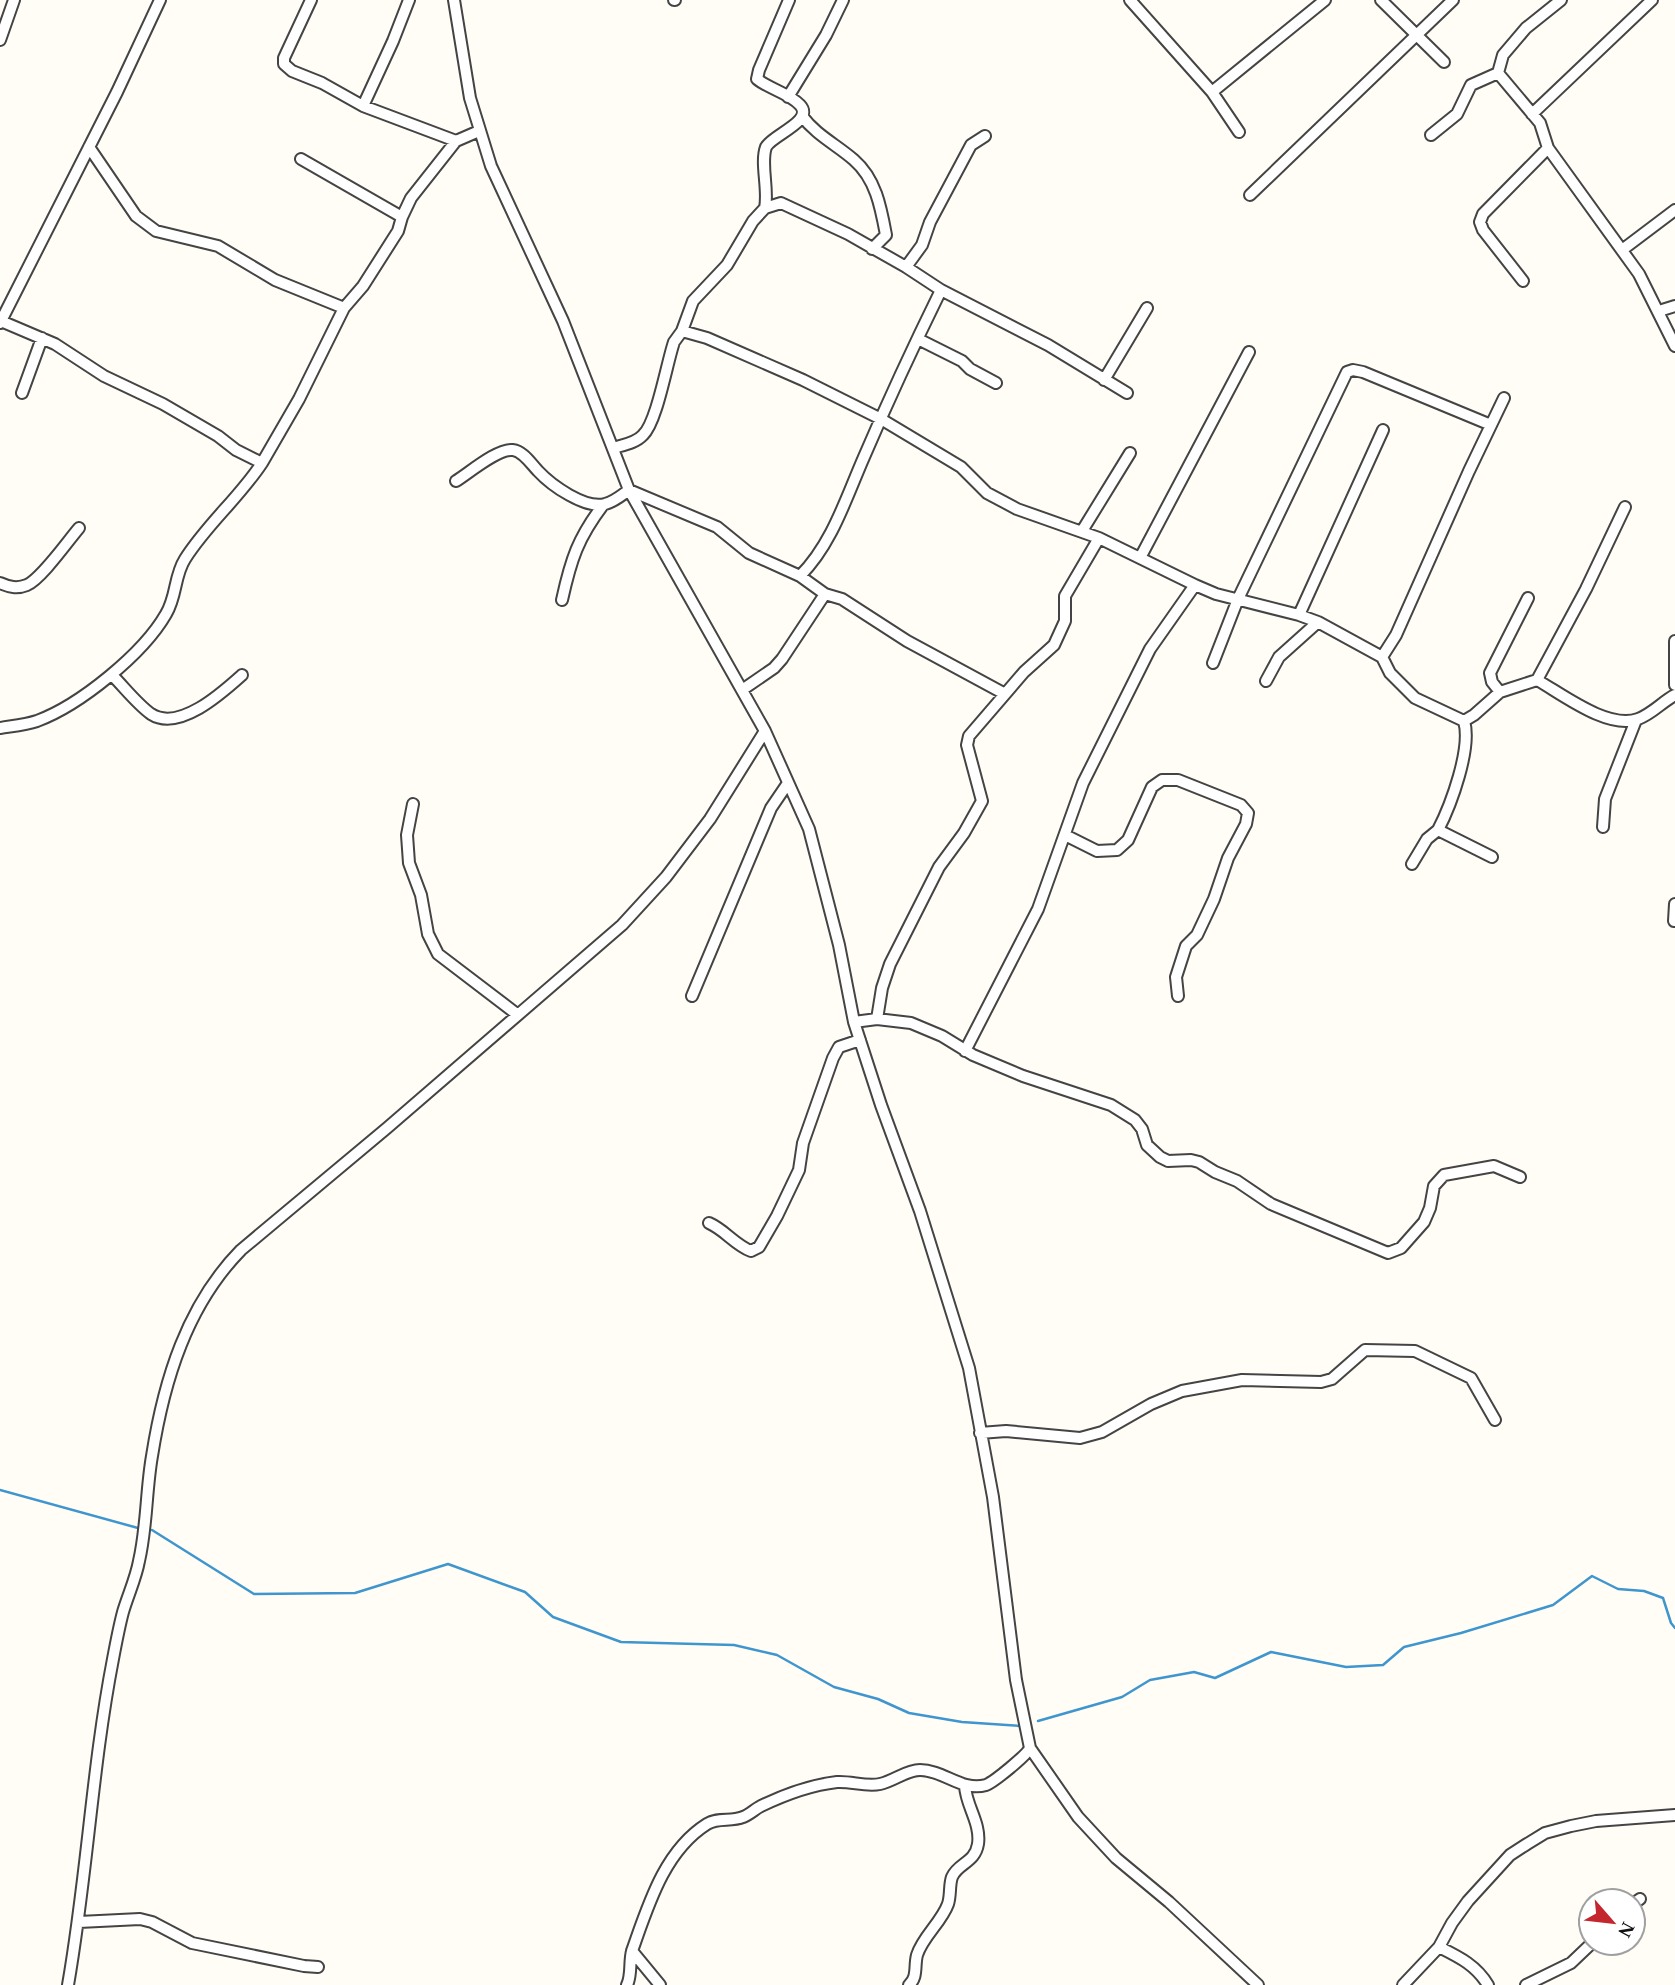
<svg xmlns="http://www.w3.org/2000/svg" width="1675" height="1985" font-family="Georgia,serif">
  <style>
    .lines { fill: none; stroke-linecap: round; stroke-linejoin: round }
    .stream { stroke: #3f96cf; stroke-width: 2.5 }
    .minor-casing { stroke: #444; stroke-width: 14 }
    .minor { stroke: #fff; stroke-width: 10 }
  </style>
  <rect width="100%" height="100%" fill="#fffdf5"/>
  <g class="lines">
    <path class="stream" d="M 0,1490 L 138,1528
      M 152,1530 L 254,1594 L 355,1593 L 448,1564 L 525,1592 L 553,1617 L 621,1642 L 734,1645 L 777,1655 L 834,1687 L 878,1699 L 909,1713 L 962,1722 L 1020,1726
      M 1038,1721 L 1122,1697 L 1150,1680 L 1194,1672 L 1215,1678 L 1271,1652 L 1346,1667 L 1383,1665 L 1404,1647 L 1461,1633 L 1553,1605 L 1592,1576 L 1618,1589 L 1644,1591 L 1663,1598 L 1671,1623 L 1675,1628"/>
    <defs>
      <path id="minor" d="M 311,0 L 284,58 L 284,64 L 292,71 L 322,83 L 363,106
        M 409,0 L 393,41 L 363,106 L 456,141
        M 454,0 L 470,98 L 491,166 L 563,321 L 629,490 L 765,731 L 809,829 L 839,945 L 854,1022 L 881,1105 L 920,1211 L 969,1368 L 993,1497 L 1016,1680 L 1030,1748 L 1078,1817 L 1116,1858 L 1169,1902 L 1258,1985
        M 674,0 L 675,0
        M 1130,0 L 1212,92 L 1239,132
        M 1381,0 L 1444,62
        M 1561,0 L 1526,28 L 1503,55 L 1498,73 L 1540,123 L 1548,148 L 1639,274 L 1675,346
        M 0,40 L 14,0
        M 1212,92 L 1325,0
        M 788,97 L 826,35 L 843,0
        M 1532,114 L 1652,0
        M 802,116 C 816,135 837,145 854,160 C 876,179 881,208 886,235 L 872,249
        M 1431,135 L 1457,114 L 1471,85 L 1498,73
        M 89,147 L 136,216 L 156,231 L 218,246 L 275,280 L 344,308
        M 301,159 L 402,217
        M 1250,195 L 1453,0
        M 765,208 C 769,190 760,163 766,147 C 772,135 815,121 800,105 C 789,93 769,89 757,79 L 759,70 L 789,0
        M 1622,250 L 1675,210
        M 906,267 L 922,245 L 930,222 L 971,145 L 985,136
        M 1523,281 L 1483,230 L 1480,222 L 1483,214 L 1548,148
        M 941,290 L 1048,345 L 1127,393
        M 1659,311 L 1675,306
        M 1,321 L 55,344 L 104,376 L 163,404 L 218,436 L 236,450 L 262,463 L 299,399 L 344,308 L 363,286 L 398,231 L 402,217 L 411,198 L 456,141 L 479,131
        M 0,323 L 117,92 L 160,0
        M 682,331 L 693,301 L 727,265 L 753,221 L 765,208 L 781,203 L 848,234 L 906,267 L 941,290 C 914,345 888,401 864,457 C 846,498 832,544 800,576
        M 918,339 L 962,361 L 970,369 L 996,383
        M 1104,380 L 1147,308
        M 22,393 L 42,338
        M 613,448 C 623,445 636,443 643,435 C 657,422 667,362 674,342 L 682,331 L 707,338 L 803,380 L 881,419 L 961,467 L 987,493 L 1017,509 L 1099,538 L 1195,585
        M 456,481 C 469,473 498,448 513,450 C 523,451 532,465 538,471 C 552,486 585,509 605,504 C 614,502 622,495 629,490 L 717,527 L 749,553 L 800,576 L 825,594
        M 1082,531 L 1130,453
        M 1140,558 L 1249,352
        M 0,583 C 9,587 17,589 27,585 C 42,578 67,542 79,528
        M 562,600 C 571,559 578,538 603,505
        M 1299,615 L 1383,430
        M 1675,641 L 1675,685
        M 1382,657 L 1396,635 L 1469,471 L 1504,398
        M 1213,663 L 1238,599 L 1347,372 L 1353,370 L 1363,372 L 1491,425
        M 112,675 C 124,687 137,704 151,714 C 179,732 222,693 242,675
        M 1537,680 C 1562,694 1608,730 1638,719 C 1652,714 1662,702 1675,695
        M 1266,681 L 1279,657 L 1318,622
        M 742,690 L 774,668 L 782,659 L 825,594 L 842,599 L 907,641 L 1005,694
        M 1500,692 L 1492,682 L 1490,673 L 1528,598
        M 1464,721 L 1474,715 L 1500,692 L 1537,680 L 1586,589 L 1625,507
        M 1464,721 C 1472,748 1451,805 1438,830 L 1492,857
        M 0,728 C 12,726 25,725 37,721 C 80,705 143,654 166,614 C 177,596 174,576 185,559 C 207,524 239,498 262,463
        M 413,804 L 407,835 L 409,863 L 421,895 L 428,934 L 438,954 L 518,1015
        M 1603,827 L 1605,799 L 1636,720
        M 1065,835 L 1097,851 L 1117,850 L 1128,840 L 1152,787 L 1162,780 L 1178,780 L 1241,805 L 1248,813 L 1246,824 L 1228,858 L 1214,899 L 1197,935 L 1186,946 L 1176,977 L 1178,996
        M 1412,864 L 1427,839 L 1438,830
        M 1674,921 L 1675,904
        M 692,996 L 771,808 L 788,783
        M 877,1019 L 882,988 L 890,964 L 939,867 L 964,833 L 982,801 L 967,745 L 969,736 L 1024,672 L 1054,645 L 1065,621 L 1065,596 L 1099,538
        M 854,1022 L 877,1019 L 911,1023 L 942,1036 L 973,1055 L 1023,1076 L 1111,1105 L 1135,1120 L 1142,1129 L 1147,1145 L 1160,1157 L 1168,1161 L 1191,1160 L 1199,1162 L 1215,1172 L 1237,1181 L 1271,1204 L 1388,1253 L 1401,1248 L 1424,1222 L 1430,1208 L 1434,1186 L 1444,1175 L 1494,1166 L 1520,1177
        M 965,1051 L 1038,909 L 1083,783 L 1150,649 L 1195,585 L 1216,594 L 1299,615 L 1318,622 L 1382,657 L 1390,673 L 1415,698 L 1464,721
        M 709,1223 C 725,1230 735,1245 751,1251 L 759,1247 L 777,1216 L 799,1170 L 803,1143 L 833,1058 L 839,1047 L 860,1040
        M 980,1433 L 1006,1431 L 1080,1438 L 1102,1432 L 1151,1404 L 1182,1391 L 1242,1380 L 1321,1382 L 1332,1379 L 1365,1350 L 1415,1351 L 1471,1378 L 1495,1420
        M 1633,1904 L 1640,1899
        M 79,1922 L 140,1919 L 152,1922 L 192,1943 L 304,1966 L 318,1967
        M 1439,1947 C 1459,1957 1476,1965 1488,1985
        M 632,1951 L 660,1985
        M 68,1985 C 87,1877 92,1767 113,1659 C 116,1643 119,1627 123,1612 C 128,1595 136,1578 139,1561 C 147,1527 146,1490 152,1456 C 164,1380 187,1305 241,1250 L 387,1128 L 622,925 L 666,877 L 710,819 L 765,731
        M 627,1985 C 632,1975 629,1962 632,1951 C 648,1906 664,1851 707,1824 C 718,1817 731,1822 743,1817 C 749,1815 755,1809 761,1806 C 786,1794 810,1785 837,1782 C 851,1781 866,1787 880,1784 C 894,1781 906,1770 920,1770 C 944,1770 962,1792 986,1785 C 994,1782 1027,1755 1030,1748
        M 909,1985 C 918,1977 914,1966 917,1955 C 923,1936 941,1923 948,1904 C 951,1895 949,1885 952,1877 C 958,1863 975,1863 978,1844 C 981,1823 966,1806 965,1786
        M 1403,1985 L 1439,1947 L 1452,1923 L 1468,1901 L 1510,1855 L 1527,1844 L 1545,1833 L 1571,1826 L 1596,1821 L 1675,1815
        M 1526,1985 L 1571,1963 L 1592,1943"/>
    </defs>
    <use href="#minor" class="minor-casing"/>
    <use href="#minor" class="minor"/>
  </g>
  <g transform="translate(1612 1922) rotate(118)"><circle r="33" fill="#ffffff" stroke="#a0a0a0" stroke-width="2"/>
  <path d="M0-5L12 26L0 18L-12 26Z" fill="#c4262e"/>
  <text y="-10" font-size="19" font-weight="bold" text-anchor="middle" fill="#111111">N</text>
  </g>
</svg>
